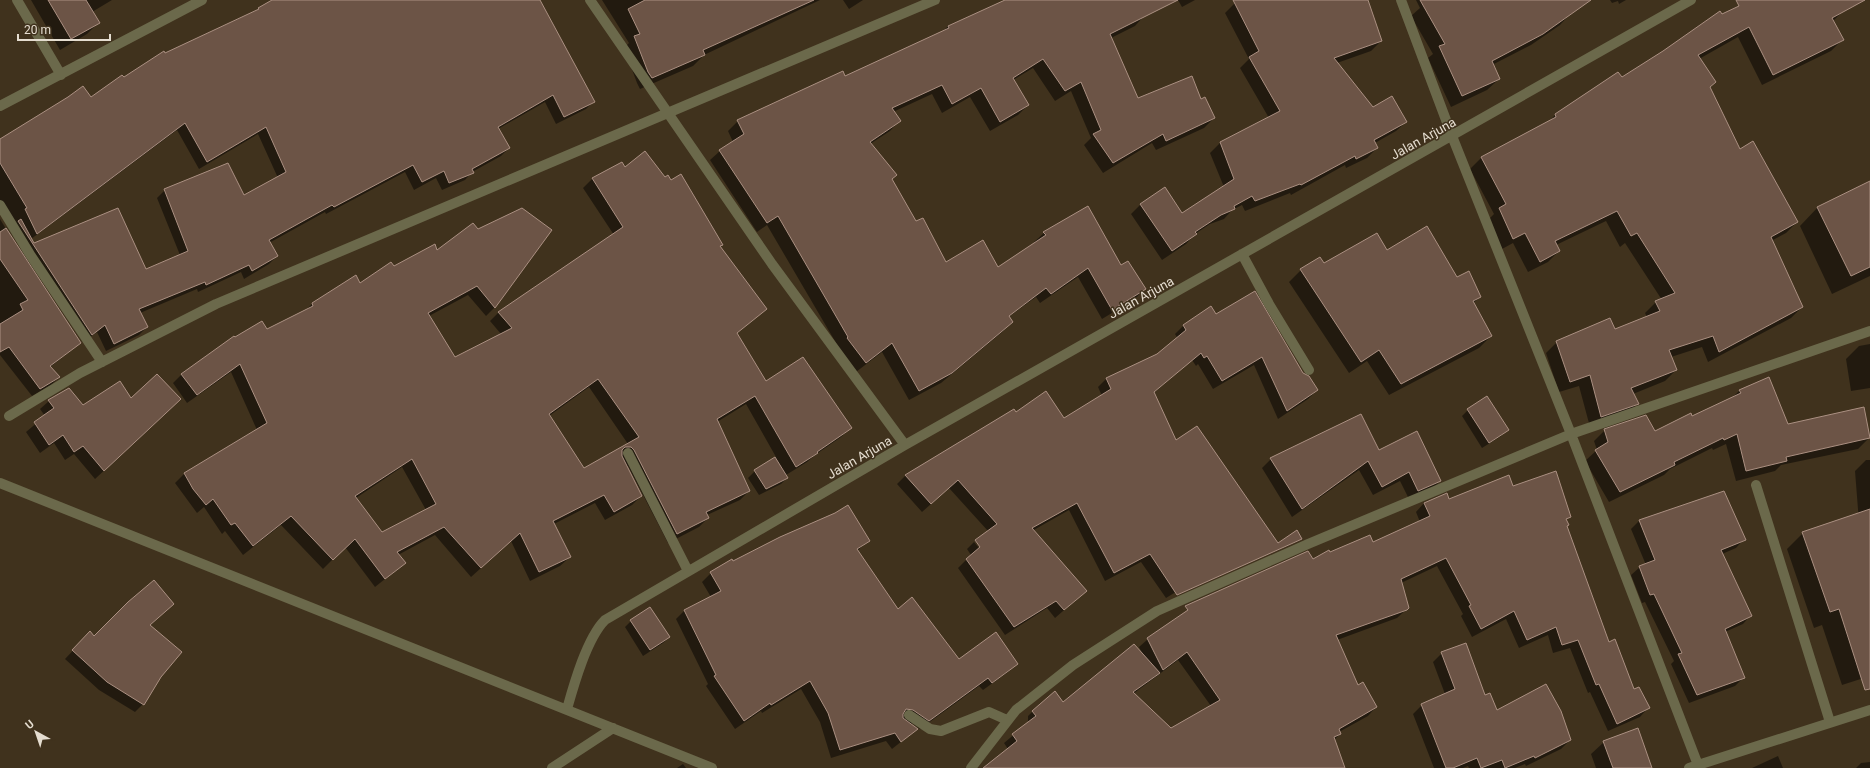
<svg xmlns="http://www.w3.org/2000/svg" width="1870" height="768" font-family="Roboto,sans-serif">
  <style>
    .shadow { fill: #0007; fill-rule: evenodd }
    .building { fill: #6c5446; stroke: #ab9082; fill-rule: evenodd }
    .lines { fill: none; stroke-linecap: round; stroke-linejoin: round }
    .service { stroke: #6b694b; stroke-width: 10 }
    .minor { stroke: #6b694b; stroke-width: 10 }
    .labels { text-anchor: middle; stroke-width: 3; stroke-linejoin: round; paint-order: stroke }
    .street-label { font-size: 13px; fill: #e5ddd0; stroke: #40321d }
  </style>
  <rect width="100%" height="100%" fill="#40321d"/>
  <path class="shadow" d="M 31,0 L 112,0 L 92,12 L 98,23 L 87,34 L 60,50 Z
    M 274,0 L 533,0 L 594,101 L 586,109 L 556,124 L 545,102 L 498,129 L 509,148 L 501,156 L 472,172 L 465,180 L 442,190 L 436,178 L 414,190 L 405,172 L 326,214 L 325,212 L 269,243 L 277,256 L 269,264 L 244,279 L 241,272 L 198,292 L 197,289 L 140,313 L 147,327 L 139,335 L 106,351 L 97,332 L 83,342 L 0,213 L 0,140 L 90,98 L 165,54 L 254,12 ZM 177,130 L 199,169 L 258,134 L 278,178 L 244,197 L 165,190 L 157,198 L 180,255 L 145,270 L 34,244 L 31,239 Z
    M 602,0 L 820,0 L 704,55 L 693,66 L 640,89 L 637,83 L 624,48 L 629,43 Z
    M 843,0 L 863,0 L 849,9 Z
    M 1007,0 L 1137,0 L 1144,16 L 1135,26 L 1111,38 L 1137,99 L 1200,100 L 1214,118 L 1204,128 L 1156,150 L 1152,143 L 1103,173 L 1084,145 L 1091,138 L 1071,91 L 1055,101 L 1033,68 L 1013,80 L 1028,105 L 1018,115 L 990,131 L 970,97 L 942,113 L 932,94 L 893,112 L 899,121 L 890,131 L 870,144 L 916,223 L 946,263 L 998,269 L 1035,243 L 1034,242 L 1044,233 L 1087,208 L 1121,266 L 1144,289 L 1135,299 L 1102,319 L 1078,277 L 1040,303 L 1036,297 L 1008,317 L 1012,322 L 1002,332 L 941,383 L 909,400 L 882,352 L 856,372 L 839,348 L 767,225 L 757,232 L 710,160 L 720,151 L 733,142 L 728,131 L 738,121 L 844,77 L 942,33 L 948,26 Z
    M 1178,0 L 1195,0 L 1182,7 Z
    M 1241,0 L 1367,0 L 1381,41 L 1371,51 L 1337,63 L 1372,109 L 1406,122 L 1396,131 L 1375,143 L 1377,148 L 1367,158 L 1346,168 L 1345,165 L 1291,195 L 1290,193 L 1245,211 L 1242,205 L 1232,210 L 1224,219 L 1210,224 L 1195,234 L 1186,244 L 1162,260 L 1131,214 L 1141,204 L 1182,214 L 1224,187 L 1210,153 L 1220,143 L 1269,118 L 1240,68 L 1249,59 L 1225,13 L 1235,3 Z
    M 1416,0 L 1565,0 L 1571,13 L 1560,25 L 1531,45 L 1492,65 L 1499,79 L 1487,90 L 1451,107 L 1428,58 L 1433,54 L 1411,16 L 1420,8 Z
    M 1610,0 L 1626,0 L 1619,4 L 1618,1 L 1612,3 Z
    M 1752,0 L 1836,0 L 1842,12 L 1833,21 L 1842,40 L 1831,51 L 1762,85 L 1738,37 L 1699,59 L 1715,82 L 1709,88 L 1739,150 L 1797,222 L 1786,233 L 1771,241 L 1802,307 L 1791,318 L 1708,362 L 1702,347 L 1671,357 L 1676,370 L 1665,381 L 1633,394 L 1638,403 L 1627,414 L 1590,427 L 1579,386 L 1559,392 L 1546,353 L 1557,342 L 1615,330 L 1647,317 L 1645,313 L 1656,302 L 1662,300 L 1625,243 L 1620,247 L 1606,221 L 1556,245 L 1559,251 L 1548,262 L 1528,272 L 1513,243 L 1502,249 L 1488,220 L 1494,214 L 1470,169 L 1481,158 L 1548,123 L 1555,115 L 1618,73 L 1621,78 L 1721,16 Z
    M 622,163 L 625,168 L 719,247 L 766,309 L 736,334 L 766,383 L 850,428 L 841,437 L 815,455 L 807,462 L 786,475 L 787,478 L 781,484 L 759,495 L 748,478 L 755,471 L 776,457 L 746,404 L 717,422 L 749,491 L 740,500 L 707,515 L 708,518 L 699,527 L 668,543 L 628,466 L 627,467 L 641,496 L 632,505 L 605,520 L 595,503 L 554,524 L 570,557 L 560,566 L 530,581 L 511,541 L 471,577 L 435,535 L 398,555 L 405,563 L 375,587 L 345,547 L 323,569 L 281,525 L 243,555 L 225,531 L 222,534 L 204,507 L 197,513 L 175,483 L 184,474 L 257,430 L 231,372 L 187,403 L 173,383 L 182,374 L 304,312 L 312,304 L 360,284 L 393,267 L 437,251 L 473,224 L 495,307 L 486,316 L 468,295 L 429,316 L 455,358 L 501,334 L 490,321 L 499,312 L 614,235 L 583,188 L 592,179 ZM 589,387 L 628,444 L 584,470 L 549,416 ZM 402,467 L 426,510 L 382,533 L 356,498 Z
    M 1870,182 L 1870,276 L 1832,294 L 1800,226 L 1818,207 Z
    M 0,219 L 25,260 L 80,343 L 50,367 L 59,377 L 51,385 L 32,396 L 0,355 Z
    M 1320,258 L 1324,264 L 1456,278 L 1480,297 L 1473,303 L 1491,336 L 1479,348 L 1389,395 L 1367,361 L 1349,373 L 1289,282 L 1301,270 Z
    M 1211,308 L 1216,316 L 1303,374 L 1317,390 L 1308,399 L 1278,419 L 1254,365 L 1213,389 L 1198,364 L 1196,366 L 1192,360 L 1153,393 L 1176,442 L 1261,540 L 1166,598 L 1141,562 L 1105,581 L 1069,510 L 1032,531 L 1086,591 L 1055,618 L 1047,608 L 1005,635 L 958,568 L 971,555 L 967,549 L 974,542 L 982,552 L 988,531 L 949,488 L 922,512 L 897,484 L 906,475 L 1016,413 L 1064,419 L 1102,396 L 1098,387 L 1106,379 L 1158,355 L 1178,339 L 1175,334 L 1183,326 Z
    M 1870,344 L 1870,388 L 1851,391 L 1846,359 L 1859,346 Z
    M 1740,390 L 1788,425 L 1869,438 L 1858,449 L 1781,465 L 1775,471 L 1736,481 L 1726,444 L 1713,450 L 1712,448 L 1670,469 L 1664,475 L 1609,502 L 1585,461 L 1597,450 L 1594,441 L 1605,430 L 1654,432 L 1692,417 L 1732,398 Z
    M 49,401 L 83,407 L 171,408 L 95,479 L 74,454 L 65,460 L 54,443 L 40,453 L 26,432 L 45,416 L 40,409 Z
    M 1468,410 L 1507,430 L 1501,436 L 1482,448 L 1462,416 Z
    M 1379,452 L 1440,481 L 1431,490 L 1409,499 L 1400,481 L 1373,495 L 1359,470 L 1292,517 L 1262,468 L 1271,459 Z
    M 1866,460 L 1870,460 L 1870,520 L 1859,522 L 1855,471 Z
    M 1512,487 L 1570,516 L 1565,521 L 1566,527 L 1608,643 L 1634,690 L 1648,708 L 1640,717 L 1608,731 L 1590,692 L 1588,693 L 1570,648 L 1553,653 L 1548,635 L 1519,648 L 1506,619 L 1472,637 L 1461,616 L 1463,614 L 1437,566 L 1401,583 L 1408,608 L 1397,618 L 1337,640 L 1358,686 L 1376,707 L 1368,716 L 1339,732 L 1340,734 L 1334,740 L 1344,768 L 987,768 L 1008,749 L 1004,743 L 1028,723 L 1028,716 L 1037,707 L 1063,703 L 1142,653 L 1139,647 L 1148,639 L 1329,553 L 1373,544 L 1420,522 L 1416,512 L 1424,503 ZM 1178,660 L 1211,706 L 1171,729 L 1133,694 Z
    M 1724,492 L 1744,539 L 1736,548 L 1722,554 L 1751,615 L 1743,624 L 1725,632 L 1744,677 L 1735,686 L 1689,703 L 1671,664 L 1674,661 L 1645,602 L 1642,603 L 1631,575 L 1640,567 L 1646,565 L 1631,529 L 1639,521 Z
    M 1803,533 L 1870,611 L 1870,676 L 1842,685 L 1822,625 L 1814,628 L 1787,549 Z
    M 868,541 L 857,551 L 898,610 L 959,661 L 1017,664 L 1008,672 L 983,690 L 979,686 L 920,729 L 912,723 L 911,725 L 917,729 L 892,749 L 886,741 L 831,758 L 820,722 L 801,689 L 762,713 L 761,711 L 735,729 L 706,686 L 708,684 L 676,619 L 684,611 L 711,597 L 702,582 L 711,573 L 732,560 L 733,562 Z
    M 173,604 L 149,626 L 160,677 L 143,704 L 135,712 L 99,690 L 65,659 L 82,641 Z
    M 631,621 L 669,637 L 663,643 L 643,656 L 625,627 Z
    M 1442,653 L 1484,696 L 1496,712 L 1570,740 L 1561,749 L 1526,766 L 1525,764 L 1515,768 L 1469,768 L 1468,766 L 1463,768 L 1434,768 L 1413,714 L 1422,705 L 1445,694 L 1433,662 Z
    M 1604,742 L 1640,768 L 1596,768 L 1591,754 Z
    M 1778,756 L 1783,768 L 1752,768 Z
    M 1870,762 L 1870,768 L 1856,768 L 1861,763 Z
    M 683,764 L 686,768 L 677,768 Z"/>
  <path class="building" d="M 48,0 L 86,0 L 100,23 L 71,39 Z
    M 272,0 L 540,0 L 595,102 L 564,117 L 553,95 L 498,127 L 510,148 L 472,169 L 474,173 L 449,183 L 444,171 L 422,182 L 413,165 L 334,207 L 332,205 L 269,240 L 278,256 L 252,271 L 249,265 L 206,285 L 205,282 L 139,309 L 148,327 L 114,344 L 105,325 L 92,335 L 18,221 L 21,219 L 34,243 L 118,208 L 146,269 L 188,251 L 164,189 L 228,163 L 244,195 L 286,172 L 266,127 L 207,162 L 185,123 L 37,234 L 25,209 L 27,208 L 0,163 L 0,139 L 68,97 L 83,86 L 91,97 L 122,75 L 124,77 L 164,51 L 165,53 L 259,9 L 258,8 Z
    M 645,0 L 814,0 L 703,50 L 705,55 L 652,78 L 648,72 L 634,36 L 640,34 L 628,9 Z
    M 1005,0 L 1178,0 L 1110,34 L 1138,98 L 1192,76 L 1201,99 L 1205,97 L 1215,118 L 1166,141 L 1163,134 L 1113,163 L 1093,134 L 1101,130 L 1081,82 L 1065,91 L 1043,59 L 1013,78 L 1029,105 L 1000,122 L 981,88 L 952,104 L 942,85 L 892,108 L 901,121 L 870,142 L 897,175 L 892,179 L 916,221 L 923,218 L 946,262 L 983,240 L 998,267 L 1046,235 L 1043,232 L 1088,206 L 1121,265 L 1128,261 L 1146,289 L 1112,310 L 1088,268 L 1051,294 L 1046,288 L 1009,316 L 1013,322 L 952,373 L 919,391 L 892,343 L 866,363 L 847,338 L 848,337 L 778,216 L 767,223 L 719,150 L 744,134 L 737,120 L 843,71 L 845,76 L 949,28 L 948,26 Z
    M 1233,0 L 1368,0 L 1382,41 L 1334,58 L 1373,107 L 1392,96 L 1407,122 L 1374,140 L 1378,148 L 1356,159 L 1355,156 L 1301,185 L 1300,184 L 1255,201 L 1252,196 L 1234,206 L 1235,209 L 1221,215 L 1195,232 L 1197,234 L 1172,251 L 1140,204 L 1165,187 L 1182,213 L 1234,179 L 1220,142 L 1280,111 L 1249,57 L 1259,51 Z
    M 1420,0 L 1591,0 L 1543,34 L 1492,61 L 1500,79 L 1462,96 L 1439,46 L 1445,44 Z
    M 1736,0 L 1865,0 L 1832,18 L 1844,40 L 1773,75 L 1749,27 L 1698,55 L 1716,82 L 1710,87 L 1740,149 L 1753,141 L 1798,222 L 1771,237 L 1803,307 L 1719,352 L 1713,336 L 1669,350 L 1677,370 L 1631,388 L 1639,404 L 1601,417 L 1590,375 L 1570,382 L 1556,341 L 1610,318 L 1615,329 L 1660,311 L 1655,301 L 1675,293 L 1637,233 L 1631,236 L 1617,211 L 1555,241 L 1560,251 L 1540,262 L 1525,233 L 1513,239 L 1499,208 L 1506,204 L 1481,157 L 1556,117 L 1555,114 L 1618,72 L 1622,77 L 1663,51 L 1720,11 L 1722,14 L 1739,6 Z
    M 645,151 L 665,177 L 668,175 L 671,180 L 681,174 L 723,245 L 720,246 L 767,309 L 737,333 L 766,381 L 803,357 L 852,428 L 817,452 L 818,453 L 796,467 L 755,396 L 717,419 L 750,491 L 706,512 L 709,518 L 677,534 L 634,450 L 631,447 L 625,447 L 622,450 L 622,456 L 642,496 L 614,512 L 604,495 L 553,521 L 571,557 L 539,572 L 520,533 L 481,568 L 444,527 L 397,552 L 406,563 L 385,579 L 355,539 L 333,560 L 291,516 L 253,546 L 235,523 L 231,525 L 213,499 L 206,505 L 193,489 L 184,473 L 267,423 L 240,364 L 197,395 L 181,374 L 234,336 L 235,337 L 262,321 L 267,329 L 313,306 L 312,303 L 356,275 L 360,283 L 391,262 L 394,266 L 435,244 L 437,250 L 473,223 L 478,229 L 522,208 L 552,230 L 495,308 L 477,286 L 428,313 L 455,357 L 512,328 L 498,312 L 623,227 L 592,178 L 622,162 L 625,167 ZM 598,379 L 639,437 L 584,468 L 549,414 ZM 412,459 L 436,504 L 382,532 L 355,496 Z
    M 1870,181 L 1870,267 L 1851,276 L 1817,207 Z
    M 1427,226 L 1457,277 L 1469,271 L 1481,297 L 1473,301 L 1492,336 L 1401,384 L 1379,350 L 1361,362 L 1300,269 L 1320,257 L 1324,263 L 1377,233 L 1387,250 Z
    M 6,228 L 81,343 L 50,366 L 60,377 L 40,389 L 9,347 L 0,352 L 0,324 L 23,310 L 20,304 L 28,300 L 0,259 L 0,232 Z
    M 1255,291 L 1303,373 L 1309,376 L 1318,390 L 1287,411 L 1262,357 L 1222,381 L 1207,356 L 1204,358 L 1201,353 L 1154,392 L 1176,440 L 1197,426 L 1278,543 L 1297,530 L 1302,539 L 1177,595 L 1150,554 L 1114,573 L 1077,503 L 1032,528 L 1087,591 L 1064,610 L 1056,601 L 1014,627 L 966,559 L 980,547 L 975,540 L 997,524 L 958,480 L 931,504 L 905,475 L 1014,409 L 1016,412 L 1046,391 L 1064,418 L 1111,389 L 1106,378 L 1157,354 L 1186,330 L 1183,325 L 1211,306 L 1216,314 Z
    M 157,374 L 181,399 L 104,471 L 83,446 L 74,452 L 63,435 L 49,445 L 34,422 L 54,408 L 48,400 L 69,388 L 83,405 L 120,381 L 131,398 Z
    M 1769,377 L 1788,424 L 1864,407 L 1870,438 L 1786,457 L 1787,461 L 1746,471 L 1737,434 L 1724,440 L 1723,438 L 1674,462 L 1675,465 L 1620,492 L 1595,450 L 1608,442 L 1604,429 L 1646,415 L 1655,431 L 1691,413 L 1692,416 L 1741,393 L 1739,390 Z
    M 1487,396 L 1509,430 L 1489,443 L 1467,409 Z
    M 1361,414 L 1379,450 L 1417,431 L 1441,481 L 1418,491 L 1409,472 L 1382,487 L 1368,461 L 1302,509 L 1270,458 Z
    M 775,457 L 788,478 L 766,489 L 754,470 Z
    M 1556,471 L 1571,517 L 1566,519 L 1569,525 L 1567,526 L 1609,642 L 1615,639 L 1634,689 L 1639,687 L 1650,708 L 1617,724 L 1599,684 L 1596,685 L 1578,640 L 1562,645 L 1556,627 L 1527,640 L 1514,611 L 1481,629 L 1469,606 L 1471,605 L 1446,558 L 1401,579 L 1409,608 L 1407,610 L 1336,635 L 1358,685 L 1363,682 L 1377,707 L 1339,729 L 1341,734 L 1334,737 L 1345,768 L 983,768 L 1017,741 L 1012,734 L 1036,716 L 1032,711 L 1055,691 L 1063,702 L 1134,644 L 1160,673 L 1133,692 L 1171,728 L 1220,700 L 1187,652 L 1163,670 L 1147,638 L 1188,610 L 1185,606 L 1308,551 L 1313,559 L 1329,550 L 1330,552 L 1370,535 L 1373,542 L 1430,516 L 1424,503 L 1447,493 L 1449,499 L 1509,475 L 1513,486 Z
    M 1724,491 L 1746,540 L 1721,550 L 1752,616 L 1725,629 L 1745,678 L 1697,695 L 1678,654 L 1682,653 L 1654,594 L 1650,595 L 1639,566 L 1655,560 L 1639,520 Z
    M 848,505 L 870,541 L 857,549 L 898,609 L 912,597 L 959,659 L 996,632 L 1018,664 L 992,683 L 988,678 L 929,721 L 913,710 L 906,709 L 903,714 L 903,718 L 918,729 L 901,742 L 895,733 L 840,750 L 828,713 L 810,681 L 771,705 L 770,703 L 744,721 L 714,676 L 716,675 L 684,610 L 721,591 L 710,572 L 732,559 L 733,561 L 780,537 L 835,513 Z
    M 1870,509 L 1870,689 L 1865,690 L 1839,609 L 1830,612 L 1802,532 Z
    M 154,580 L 174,604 L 150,625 L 182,652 L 161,677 L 144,705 L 107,682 L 72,650 L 90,631 L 94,636 L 128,602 Z
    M 650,607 L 670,637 L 650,650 L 630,620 Z
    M 1466,643 L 1485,695 L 1490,693 L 1497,710 L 1546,684 L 1561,711 L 1571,740 L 1535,758 L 1534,756 L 1505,768 L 1502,760 L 1481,768 L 1477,758 L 1453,768 L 1446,768 L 1421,704 L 1455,689 L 1441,652 Z
    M 1638,728 L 1652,768 L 1613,768 L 1603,741 Z"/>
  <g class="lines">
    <path class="service" d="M 1756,485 L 1830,722"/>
    <path class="minor" d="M 17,0 L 61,75
      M 590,0 L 772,264 L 905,445
      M 1401,0 L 1452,136 L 1571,434 L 1698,765 L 1870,710
      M 0,106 L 202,0
      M 0,205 L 31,256 L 102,362
      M 1242,254 L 1269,304 L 1309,370
      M 9,416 L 80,373 L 216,304 L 935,0
      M 628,453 L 688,571
      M 0,483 L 712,768
      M 567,709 C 574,684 587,638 605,620 L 905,445 L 1691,0
      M 909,715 L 930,729 L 941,731 L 989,712 L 1007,720
      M 552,768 L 613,728
      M 971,768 L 1016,710 L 1073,665 L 1157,611 L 1308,544 L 1571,434 L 1870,331
      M 1689,768 L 1698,765"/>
  </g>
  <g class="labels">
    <g class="street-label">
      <text transform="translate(1423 138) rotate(-29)" y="5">Jalan Arjuna</text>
      <text transform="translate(1141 297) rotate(-29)" y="5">Jalan Arjuna</text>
      <text transform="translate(859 457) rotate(-30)" y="5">Jalan Arjuna</text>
    </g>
  </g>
  <g transform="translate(36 732) rotate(320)" stroke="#40321d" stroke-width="3" paint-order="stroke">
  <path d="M0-3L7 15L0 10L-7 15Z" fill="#e5ddd0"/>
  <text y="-6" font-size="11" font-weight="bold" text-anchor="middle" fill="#e5ddd0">U</text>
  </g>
  <path d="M18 34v6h92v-6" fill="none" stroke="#e5ddd0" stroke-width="2"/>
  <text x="24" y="34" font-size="12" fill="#e5ddd0" stroke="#40321d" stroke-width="3" paint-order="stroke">20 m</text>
</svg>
